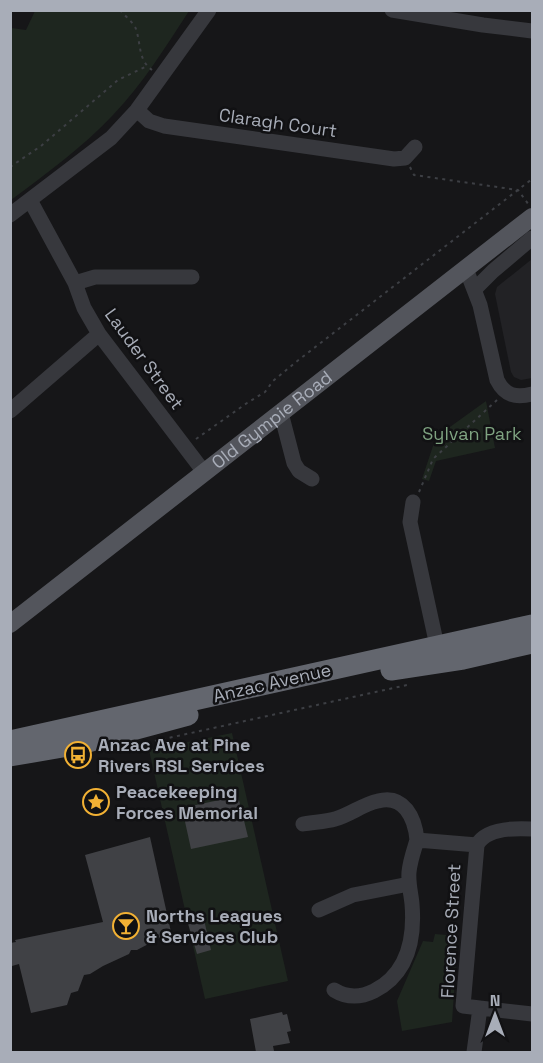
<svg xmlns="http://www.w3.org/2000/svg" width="543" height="1063" font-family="'Space Grotesk',sans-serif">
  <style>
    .built { fill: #222225 }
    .green { fill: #1e261f }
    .building { fill: #404145 }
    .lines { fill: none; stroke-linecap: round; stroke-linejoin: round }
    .path { stroke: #3d3f44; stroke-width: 2; stroke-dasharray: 3 4.5; stroke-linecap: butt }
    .minor { stroke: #37383d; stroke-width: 15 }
    .major { stroke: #53555c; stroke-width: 18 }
    .highway { stroke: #63666e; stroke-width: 21 }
    .labels { text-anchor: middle; stroke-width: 5; stroke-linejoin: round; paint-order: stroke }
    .street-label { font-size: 18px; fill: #a8adb8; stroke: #111113 }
    .park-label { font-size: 18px; fill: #7fa381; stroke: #111113 }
    .poi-label { font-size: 18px; font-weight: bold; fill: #a8adb8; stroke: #111113; text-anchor: start }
  </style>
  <rect width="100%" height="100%" fill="#161618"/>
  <path class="built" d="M 532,259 L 532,378 L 521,380 L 514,377 L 511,372 L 495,294 L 497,287 Z"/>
  <path class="green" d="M 35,11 L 189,11 C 166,46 143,84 113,115 C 83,147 46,174 11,200 L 11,28 L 26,30 Z
    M 486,401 L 495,448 L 436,461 L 429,481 L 422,479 L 436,437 Z
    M 232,733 L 288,981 L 205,999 L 149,750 Z
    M 435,934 L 458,936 L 452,1022 L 402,1031 L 397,1001 L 423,941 L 433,942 Z"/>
  <path class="building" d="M 238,796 L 248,837 L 191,849 L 182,808 Z
    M 150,837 L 171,932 L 137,950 L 131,950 L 129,954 L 103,966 L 90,974 L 84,975 L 78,991 L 71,993 L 67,1005 L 31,1013 L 19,964 L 12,966 L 10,943 L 16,942 L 15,940 L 103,922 L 85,855 Z
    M 202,911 L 211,950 L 197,954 L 187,920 L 189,919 L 188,914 Z
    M 282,1012 L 283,1015 L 287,1014 L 291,1031 L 287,1032 L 290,1043 L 273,1046 L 274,1051 L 256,1052 L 250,1019 Z"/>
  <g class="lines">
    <path class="path" d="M 120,10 C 125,16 134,23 136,29 C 141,44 138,60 152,70
      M 10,167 L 41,146 L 118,80 L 147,66
      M 410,167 L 414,175 L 518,190 L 529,205
      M 196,439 L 247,403 L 265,392 L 273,381 L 296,362 L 532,179
      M 419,492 L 433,459 L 497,400
      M 155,741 L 407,685"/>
    <path class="minor" d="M 392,10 L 483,25 L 532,31
      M 137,110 L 149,121 L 164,126 L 394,159 L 405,158 L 415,147
      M 30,200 L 75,283 L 84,308 L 99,334 L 204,472
      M 10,215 L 111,138 L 137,110 L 209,10
      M 466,269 L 480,305 L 497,380 C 505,396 516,398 532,394
      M 75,283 L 95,277 L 192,277
      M 475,289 L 493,271 L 532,238
      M 10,411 L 99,334
      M 281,413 L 294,463 L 299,471 L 312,479
      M 413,502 L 410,522 L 439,655
      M 303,824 C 313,822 325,822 335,819 C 350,815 363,804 378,801 C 404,794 415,818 417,840
      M 532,829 C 515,828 486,828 477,845 L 463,1006 L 532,1014
      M 319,910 L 353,895 L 409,884
      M 334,990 C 347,998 360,998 374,991 C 407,974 415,940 412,904 C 411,893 408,883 409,872 C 410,861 414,850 417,840 L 477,845
      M 474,1052 L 480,1008"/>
    <path class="major" id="s1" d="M 10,624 L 532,217"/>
    <path class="highway" d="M 391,670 L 463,659 L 532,643
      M 10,741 L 532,625
      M 10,756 L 80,744 L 188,715"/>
  </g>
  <defs>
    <symbol id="bus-ring" viewBox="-11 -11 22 22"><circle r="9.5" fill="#111113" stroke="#f2b134" stroke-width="1.5"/><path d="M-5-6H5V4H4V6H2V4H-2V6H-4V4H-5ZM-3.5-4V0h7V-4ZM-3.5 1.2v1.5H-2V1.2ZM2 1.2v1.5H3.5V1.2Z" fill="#f2b134"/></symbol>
    <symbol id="sight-ring" viewBox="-11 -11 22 22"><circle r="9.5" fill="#111113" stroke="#f2b134" stroke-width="1.5"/><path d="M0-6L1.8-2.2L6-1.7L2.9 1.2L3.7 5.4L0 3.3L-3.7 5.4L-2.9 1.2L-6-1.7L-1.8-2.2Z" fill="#f2b134"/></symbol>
    <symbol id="bar-ring" viewBox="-11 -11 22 22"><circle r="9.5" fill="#111113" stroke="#f2b134" stroke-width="1.5"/><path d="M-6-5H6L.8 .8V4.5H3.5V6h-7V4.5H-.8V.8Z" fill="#f2b134"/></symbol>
  </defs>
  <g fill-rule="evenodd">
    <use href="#bus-ring" x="63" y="740" width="30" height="30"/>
    <use href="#sight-ring" x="81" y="787" width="30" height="30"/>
    <use href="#bar-ring" x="111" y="911" width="30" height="30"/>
  </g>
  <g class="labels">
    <g class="street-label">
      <text transform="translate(278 123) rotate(8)" y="6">Claragh Court</text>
      <text transform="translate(144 359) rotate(54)" y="6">Lauder Street</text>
      <text dy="6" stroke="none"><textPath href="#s1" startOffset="332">Old Gympie Road</textPath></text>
      <text transform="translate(272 683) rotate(-13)" y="6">Anzac Avenue</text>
      <text transform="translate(451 931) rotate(-87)" y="6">Florence Street</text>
    </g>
    <g class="park-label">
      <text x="472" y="440">Sylvan Park</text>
    </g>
    <g class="poi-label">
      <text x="98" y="751">Anzac Ave at Pine<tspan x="98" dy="21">Rivers RSL Services</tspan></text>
      <text x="116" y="798">Peacekeeping<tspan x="116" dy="21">Forces Memorial</tspan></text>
      <text x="146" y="922">Norths Leagues<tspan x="146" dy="21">&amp; Services Club</tspan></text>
    </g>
  </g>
  <rect width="543" height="1063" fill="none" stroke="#a8adb8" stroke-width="24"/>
  <g transform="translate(495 1015)" stroke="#111113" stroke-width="4.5" paint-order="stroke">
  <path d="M0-4.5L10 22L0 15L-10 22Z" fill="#a8adb8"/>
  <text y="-9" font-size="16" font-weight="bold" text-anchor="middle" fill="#a8adb8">N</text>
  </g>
</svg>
